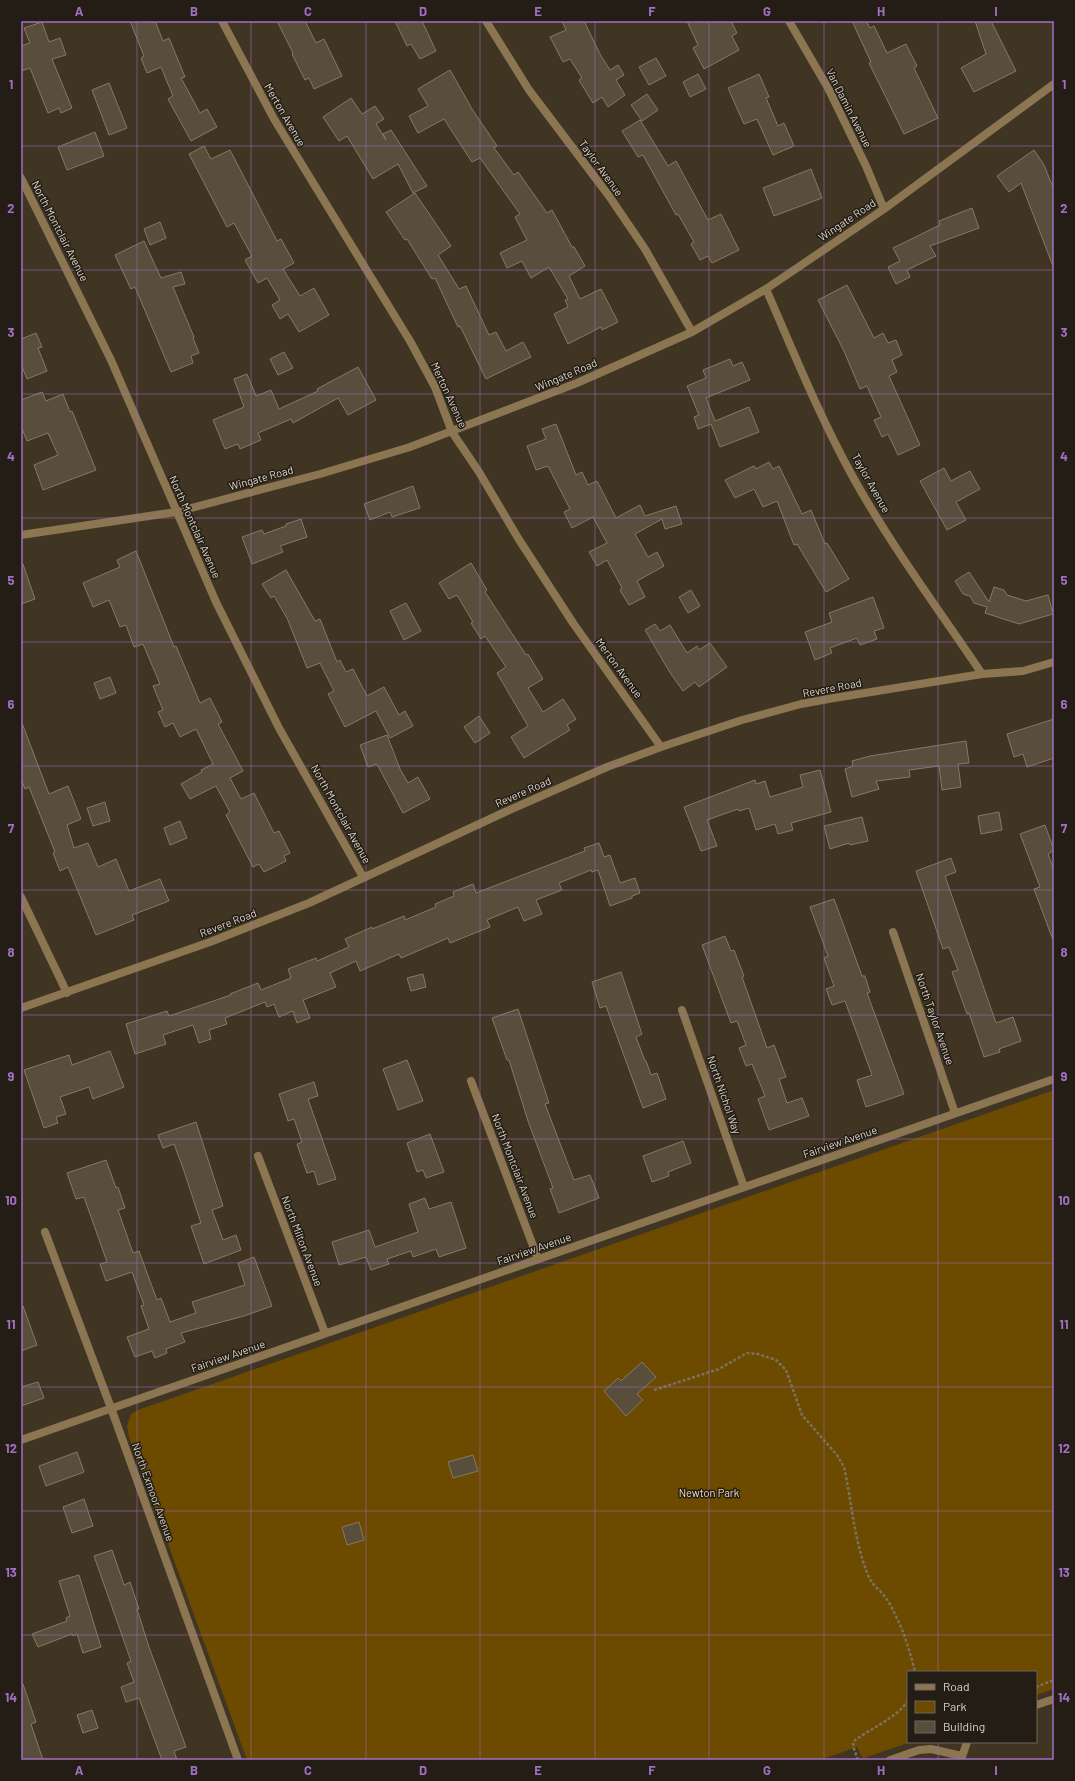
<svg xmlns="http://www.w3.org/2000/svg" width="1075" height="1781" font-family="Barlow,sans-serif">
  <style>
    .green { fill: #6c4a00 }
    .building { fill: #594e3b; stroke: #867965 }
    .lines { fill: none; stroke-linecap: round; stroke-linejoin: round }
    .path { stroke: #7b7262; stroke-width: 2.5; stroke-dasharray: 3 2; stroke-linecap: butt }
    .service { stroke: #8c7652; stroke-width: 8 }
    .minor { stroke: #8c7652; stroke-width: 8 }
    .grid { fill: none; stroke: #a16fc3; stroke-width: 1; stroke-opacity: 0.55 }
    .labels { text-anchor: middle; stroke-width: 3; stroke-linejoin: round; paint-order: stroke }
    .street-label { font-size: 11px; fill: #dbd4c9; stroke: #231d15 }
    .park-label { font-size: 11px; fill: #fadfb3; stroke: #231d15 }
    .neatline { fill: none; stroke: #a16fc3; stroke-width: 1.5 }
    .grid-label { font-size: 13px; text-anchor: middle; font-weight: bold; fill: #a16fc3 }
  </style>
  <rect width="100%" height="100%" fill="#403523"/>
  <path class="green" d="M 1054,1090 L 1054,1689 L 1036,1695 L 1036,1672 L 908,1672 L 908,1742 L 911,1742 L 864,1758 L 861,1756 L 857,1747 L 820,1760 L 247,1760 L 129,1437 L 127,1426 L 131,1414 L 138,1410 Z"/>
  <path class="building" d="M 130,21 L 155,21 L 163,41 L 169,38 L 185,77 L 181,78 L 200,113 L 207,109 L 217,127 L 191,141 L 168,99 L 173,96 L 161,67 L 147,73 L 141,58 L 144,56 Z
    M 277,21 L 305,21 L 316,43 L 324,39 L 342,76 L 314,89 L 309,78 L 305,80 L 292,54 L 293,53 Z
    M 395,21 L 422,21 L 436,51 L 420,59 L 411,44 L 407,46 Z
    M 562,21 L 584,21 L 601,56 L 610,70 L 618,65 L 624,75 L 616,80 L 625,95 L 608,107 L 602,97 L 593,103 L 579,80 L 582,78 L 570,59 L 563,62 L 550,37 L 566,30 Z
    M 687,21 L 731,21 L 737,33 L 732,36 L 739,50 L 704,69 L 693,48 L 698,45 Z
    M 852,21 L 866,21 L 870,28 L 874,26 L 887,53 L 906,44 L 917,66 L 914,68 L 938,118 L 904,134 L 869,63 L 871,62 Z
    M 975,21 L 991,21 L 1016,71 L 974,92 L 961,68 L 986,54 Z
    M 42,22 L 49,42 L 60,38 L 66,55 L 52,59 L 72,108 L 61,113 L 59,108 L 48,113 L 30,68 L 21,71 L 21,46 L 30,43 L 24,28 Z
    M 656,58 L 666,76 L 649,85 L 639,67 Z
    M 450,70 L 472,109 L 497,146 L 494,148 L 514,175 L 518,172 L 547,213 L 552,210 L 572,247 L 574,247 L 585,266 L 569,276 L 580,299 L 601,289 L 618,322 L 602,330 L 601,327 L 568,344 L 554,314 L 568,307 L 565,300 L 568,299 L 549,267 L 531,278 L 522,261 L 507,268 L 500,253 L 527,240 L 515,217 L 520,214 L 480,158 L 472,162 L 444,119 L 418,133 L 409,116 L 428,106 L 418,89 Z
    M 698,74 L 706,89 L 690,97 L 683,82 Z
    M 759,74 L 769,97 L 766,98 L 778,126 L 784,123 L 794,146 L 773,155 L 757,119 L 744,124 L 728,88 Z
    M 109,83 L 127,128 L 109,135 L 92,90 Z
    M 647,94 L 658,110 L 642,121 L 631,105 Z
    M 351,98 L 362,114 L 375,106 L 384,119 L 376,124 L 386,140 L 383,134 L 391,130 L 427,186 L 413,193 L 398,164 L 373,179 L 347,136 L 339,141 L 323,117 Z
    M 640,120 L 668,166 L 676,161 L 708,220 L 721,214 L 739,250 L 712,263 L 708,256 L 700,260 L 691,244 L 694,242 L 678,214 L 676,215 L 643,155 L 638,157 L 622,131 Z
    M 95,132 L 104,156 L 67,170 L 58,147 Z
    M 204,146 L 211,159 L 230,150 L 277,241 L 281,239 L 294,263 L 283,269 L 300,296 L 314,288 L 329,315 L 299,332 L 288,314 L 280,319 L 272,305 L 280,300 L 267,278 L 258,283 L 245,260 L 252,256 L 234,223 L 227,227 L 189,154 Z
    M 1034,150 L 1044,165 L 1054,190 L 1053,266 L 1021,183 L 1009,192 L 997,176 Z
    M 811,169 L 822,198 L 774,216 L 763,188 Z
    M 415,193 L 451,246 L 438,255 L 459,289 L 466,286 L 489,335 L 496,332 L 506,351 L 523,342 L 531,357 L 486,379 L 460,326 L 458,327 L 435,278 L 432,279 L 407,239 L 405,240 L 386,212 Z
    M 972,208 L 979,228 L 930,246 L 936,256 L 907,270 L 910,277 L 896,284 L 888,267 L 900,261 L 893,248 L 940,225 L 939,221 Z
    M 160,222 L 166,238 L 150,245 L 144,229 Z
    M 144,241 L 161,278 L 181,272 L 185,284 L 173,287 L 194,337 L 193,338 L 199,353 L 191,356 L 193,363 L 171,372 L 135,287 L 131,289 L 115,255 Z
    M 847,285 L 874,338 L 883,333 L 888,343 L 896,340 L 902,355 L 892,360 L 897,372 L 889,376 L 920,445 L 898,455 L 888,434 L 882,437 L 874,420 L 881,417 L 867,386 L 860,389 L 844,351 L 818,300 Z
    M 36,333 L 42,347 L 38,348 L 47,371 L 27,379 L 21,364 L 21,339 Z
    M 284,352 L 293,368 L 278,375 L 270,359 Z
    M 730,359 L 733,366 L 742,362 L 750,380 L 706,398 L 715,421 L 749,407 L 759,432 L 720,447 L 711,424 L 698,429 L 694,417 L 699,415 L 687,386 L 706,378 L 703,370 Z
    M 358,367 L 376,400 L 348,415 L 338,398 L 293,423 L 291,419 L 258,433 L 261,440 L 240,449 L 238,444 L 225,449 L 213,420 L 244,407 L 234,379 L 247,374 L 256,396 L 271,390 L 279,409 L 318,391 L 317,389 Z
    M 42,392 L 46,401 L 63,394 L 70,412 L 72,411 L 96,470 L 43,490 L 34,465 L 58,455 L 48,433 L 27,441 L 21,426 L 21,400 Z
    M 556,424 L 576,475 L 582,472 L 588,485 L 597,481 L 616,518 L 640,505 L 645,516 L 676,506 L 682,524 L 665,529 L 662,519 L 635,534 L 648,557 L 657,552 L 664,566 L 637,581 L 645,597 L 629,605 L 620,590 L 622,588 L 607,560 L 597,566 L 589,552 L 607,543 L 593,517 L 572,528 L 564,512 L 570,509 L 548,466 L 536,470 L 527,446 L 546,439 L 542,429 Z
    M 769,462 L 773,469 L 779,466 L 802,514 L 811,510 L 825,544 L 827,543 L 849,579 L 826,592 L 797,544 L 794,545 L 777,501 L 763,507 L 754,489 L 735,498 L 725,480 L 754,466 L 756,469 Z
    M 944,468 L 951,481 L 970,471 L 980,489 L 956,502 L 966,520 L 947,530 L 920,481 Z
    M 413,486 L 420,508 L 392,517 L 390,512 L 370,520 L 364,504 Z
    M 301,519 L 307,537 L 280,546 L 283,552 L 252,564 L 242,537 L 262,530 L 264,534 L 286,526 L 286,524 Z
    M 136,551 L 174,647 L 176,646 L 200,703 L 210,698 L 222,722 L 218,724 L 243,771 L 230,778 L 241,799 L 254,793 L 274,833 L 279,831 L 290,853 L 284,856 L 286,861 L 264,872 L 259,864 L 253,867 L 226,815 L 230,812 L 216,786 L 190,799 L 181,784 L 202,772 L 201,770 L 213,764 L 196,729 L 180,737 L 173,723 L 165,727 L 158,712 L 163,710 L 153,686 L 160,684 L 143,644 L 134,647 L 126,625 L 120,627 L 109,600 L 93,607 L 83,583 L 120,567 L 117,560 Z
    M 471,563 L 487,590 L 485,592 L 526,655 L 528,654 L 543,679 L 528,688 L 543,712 L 563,699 L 576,719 L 567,725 L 570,730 L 524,758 L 511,737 L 528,726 L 497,673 L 506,667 L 485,636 L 481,639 L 471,623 L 473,622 L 457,595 L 449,599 L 439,583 Z
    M 23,564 L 35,599 L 21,604 L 21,565 Z
    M 286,570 L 315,621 L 320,619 L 337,662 L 340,660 L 346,672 L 353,669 L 367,696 L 384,687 L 399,715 L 405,711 L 413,726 L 390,738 L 376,711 L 345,727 L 328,694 L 334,691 L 320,663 L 307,668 L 287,618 L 274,596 L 271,598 L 262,584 Z
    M 969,572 L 989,602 L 994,587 L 1004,590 L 1007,595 L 1026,601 L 1048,595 L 1053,614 L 1019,624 L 985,613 L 987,607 L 974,603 L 970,596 L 963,594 L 955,581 Z
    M 691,590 L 700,606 L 688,613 L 679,597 Z
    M 873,597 L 884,628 L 874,631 L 877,639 L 860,645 L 857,638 L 830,648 L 832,653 L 815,660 L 805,632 L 832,622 L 829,613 Z
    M 406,603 L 421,631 L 404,640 L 390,611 Z
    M 655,624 L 660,631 L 670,625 L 687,653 L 697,646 L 699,650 L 710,643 L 727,667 L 699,687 L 695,682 L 683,691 L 669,671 L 645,630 Z
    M 110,677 L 116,693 L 100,699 L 94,683 Z
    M 479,716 L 490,733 L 475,743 L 464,727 Z
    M 1054,719 L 1054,758 L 1027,767 L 1023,754 L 1014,757 L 1007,734 Z
    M 21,723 L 22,723 L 49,794 L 68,786 L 81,819 L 67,825 L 74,848 L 88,843 L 98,867 L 116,859 L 129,891 L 160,879 L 169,901 L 132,915 L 134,920 L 96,935 L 68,867 L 60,871 L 53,853 L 55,852 L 29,787 L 25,789 L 21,779 Z
    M 387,735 L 400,769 L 408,783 L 418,777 L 430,799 L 403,813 L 377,764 L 368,767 L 360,745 Z
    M 966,741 L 969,763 L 958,764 L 961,787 L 942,790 L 939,766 L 909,770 L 910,777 L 876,781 L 879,789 L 852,797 L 845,769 L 853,766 L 852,761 L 870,756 Z
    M 820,770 L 831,812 L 791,823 L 793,830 L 778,834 L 775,824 L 756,830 L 749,808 L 739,811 L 738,809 L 707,820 L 717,846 L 701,851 L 684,807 L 755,780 L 756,784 L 765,781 L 770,797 L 803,787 L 800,775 Z
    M 105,802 L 110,821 L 93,826 L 87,808 Z
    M 999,812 L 1002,830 L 981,834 L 978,816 Z
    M 862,817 L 868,841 L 850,845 L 849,843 L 830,849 L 824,826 Z
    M 180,821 L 187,838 L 170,845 L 164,828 Z
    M 1045,825 L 1054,850 L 1048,854 L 1054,871 L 1053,940 L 1034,889 L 1040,887 L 1020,834 Z
    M 599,843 L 604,857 L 610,855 L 620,883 L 635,878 L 640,893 L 632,896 L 632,898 L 610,906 L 598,870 L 592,872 L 591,870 L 559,883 L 562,890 L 536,900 L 542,914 L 524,921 L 518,907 L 487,920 L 490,927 L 450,943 L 448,938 L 401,958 L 399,954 L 360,971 L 356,961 L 330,973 L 336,987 L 303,1000 L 310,1018 L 297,1023 L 293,1011 L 279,1017 L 274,1004 L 267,1007 L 265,1002 L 225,1018 L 227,1024 L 209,1030 L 211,1039 L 199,1043 L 193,1025 L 163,1035 L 166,1044 L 135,1054 L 126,1024 L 167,1011 L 169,1016 L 231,995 L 230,994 L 258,983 L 261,990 L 291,978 L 288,969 L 316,958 L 317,961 L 349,947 L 345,939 L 372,927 L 372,929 L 404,916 L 405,920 L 436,907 L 435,904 L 454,896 L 453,892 L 473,884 L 476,893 L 585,851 L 584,848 Z
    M 951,858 L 956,872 L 945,876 L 996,1023 L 1013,1017 L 1021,1041 L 999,1049 L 1000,1052 L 984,1057 L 969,1013 L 967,1014 L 952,972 L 958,970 L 949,947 L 943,949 L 916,871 Z
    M 834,899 L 862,976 L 865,976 L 870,992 L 867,993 L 904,1094 L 866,1107 L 857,1080 L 872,1075 L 845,1001 L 832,1005 L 826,989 L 834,986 L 824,958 L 828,956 L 810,907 Z
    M 725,936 L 731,951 L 734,950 L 744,976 L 742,977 L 767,1048 L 774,1045 L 786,1077 L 779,1079 L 787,1103 L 802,1098 L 809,1116 L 769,1130 L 758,1099 L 765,1096 L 752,1064 L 746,1066 L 739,1048 L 746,1045 L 737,1021 L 731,1023 L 702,945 Z
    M 621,972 L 642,1034 L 636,1037 L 645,1061 L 646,1061 L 651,1075 L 657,1073 L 666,1099 L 643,1108 L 606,1006 L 600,1008 L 592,982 Z
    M 423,974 L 426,987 L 411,991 L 407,978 Z
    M 518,1009 L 549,1103 L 545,1104 L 574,1180 L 590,1175 L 599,1198 L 559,1213 L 550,1189 L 553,1188 L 528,1121 L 509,1060 L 507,1060 L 492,1018 Z
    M 110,1051 L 124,1087 L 93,1099 L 89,1087 L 60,1097 L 66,1114 L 56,1117 L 58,1123 L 44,1128 L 24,1070 L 69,1055 L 72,1065 Z
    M 407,1060 L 423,1101 L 398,1110 L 383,1069 Z
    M 314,1082 L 318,1096 L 308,1099 L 336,1179 L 318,1185 L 314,1171 L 307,1173 L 297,1144 L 302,1142 L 294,1119 L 288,1121 L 279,1094 Z
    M 196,1122 L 223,1206 L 212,1210 L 223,1240 L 236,1235 L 241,1250 L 204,1264 L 191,1226 L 201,1223 L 183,1168 L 174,1144 L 163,1148 L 158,1135 Z
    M 430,1134 L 444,1172 L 426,1178 L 423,1170 L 417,1172 L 407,1143 Z
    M 683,1141 L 691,1163 L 668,1172 L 669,1176 L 652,1182 L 643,1156 Z
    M 106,1160 L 116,1188 L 118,1187 L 125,1208 L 118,1210 L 133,1253 L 139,1251 L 157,1300 L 161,1298 L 170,1322 L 196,1313 L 192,1302 L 245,1285 L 238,1263 L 254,1257 L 272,1306 L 244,1316 L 181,1333 L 185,1342 L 166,1349 L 167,1353 L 155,1358 L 152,1351 L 135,1357 L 127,1337 L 149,1329 L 141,1306 L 144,1305 L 132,1272 L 106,1281 L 100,1264 L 107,1262 L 84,1197 L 76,1199 L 67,1173 Z
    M 425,1198 L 429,1209 L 451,1202 L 466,1248 L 439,1257 L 436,1249 L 413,1257 L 411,1251 L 387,1259 L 389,1264 L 371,1270 L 366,1257 L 339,1265 L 332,1242 L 369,1230 L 375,1247 L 418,1232 L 409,1204 Z
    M 21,1306 L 23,1306 L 37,1345 L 21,1351 Z
    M 642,1362 L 656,1377 L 637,1394 L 643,1400 L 626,1416 L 604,1391 L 618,1378 L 621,1381 Z
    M 38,1382 L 44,1398 L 21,1406 L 21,1387 Z
    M 77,1452 L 84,1472 L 46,1486 L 39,1466 Z
    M 473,1455 L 478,1471 L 453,1478 L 448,1462 Z
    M 84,1499 L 93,1526 L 72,1533 L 63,1507 Z
    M 359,1522 L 364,1540 L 347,1545 L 342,1527 Z
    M 112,1550 L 124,1585 L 130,1582 L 139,1609 L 137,1609 L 149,1647 L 186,1747 L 174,1751 L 177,1760 L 162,1760 L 139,1698 L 126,1702 L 121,1687 L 134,1682 L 127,1663 L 131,1661 L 94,1556 Z
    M 79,1575 L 101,1647 L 83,1653 L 77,1634 L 73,1636 L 72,1634 L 38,1647 L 32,1634 L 67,1621 L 66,1618 L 70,1616 L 59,1581 Z
    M 21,1684 L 23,1684 L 36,1722 L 31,1724 L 43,1760 L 21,1760 Z
    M 92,1710 L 98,1728 L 83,1733 L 77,1715 Z"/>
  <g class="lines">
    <path class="path" d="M 654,1390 L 719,1369 L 747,1353 L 758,1354 L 776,1360 L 786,1370 L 802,1415 L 837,1455 L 844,1467 C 852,1503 854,1541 868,1575 C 872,1586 882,1591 888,1601 C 901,1623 909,1647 915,1672
      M 1036,1687 L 1054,1680
      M 858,1760 L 853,1746 L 854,1741 C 871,1728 895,1719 908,1701"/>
    <path class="service" d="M 890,1760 L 919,1750 L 931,1749 L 962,1756"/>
    <path class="minor" d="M 222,21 L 274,119 L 410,341 L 435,387 L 452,432 L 479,472 L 518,538 L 573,623 L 661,747
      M 486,21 L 529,90 L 609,196 L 645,249 L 692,332
      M 789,21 L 828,88 L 866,166 L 884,209
      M 21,178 L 111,360 L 216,602 L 279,728 L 363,877
      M 766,289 C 794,353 820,418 854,479 C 892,547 939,610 982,674
      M 21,535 L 176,512 L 320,474 L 410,447 L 577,383 L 692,332 L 766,289 L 884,209 L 1054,84
      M 21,897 L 67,993
      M 893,932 L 955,1113
      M 21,1008 L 210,942 L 309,903 L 505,812 L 607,767 L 661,747 L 742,720 L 801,704 L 834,698 L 982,674 L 1023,671 L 1054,662
      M 682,1010 L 744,1187
      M 471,1081 L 538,1259
      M 258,1156 L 325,1333
      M 45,1232 L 111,1408 L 238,1760
      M 21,1440 L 1054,1079
      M 1036,1705 L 1054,1699
      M 961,1760 L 967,1742"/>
  </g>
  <path class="grid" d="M 137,21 L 137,1760M 251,21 L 251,1760M 366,21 L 366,1760M 480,21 L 480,1760M 595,21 L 595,1760M 709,21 L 709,1760M 824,21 L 824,1760M 938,21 L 938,1672M 21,146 L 1054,146M 21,270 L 1054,270M 21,394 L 1054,394M 21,518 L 1054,518M 21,642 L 1054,642M 21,766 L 1054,766M 21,890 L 1054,890M 21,1015 L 1054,1015M 21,1139 L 1054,1139M 21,1263 L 1054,1263M 21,1387 L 1054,1387M 21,1511 L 1054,1511M 21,1635 L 1054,1635M 938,1742 L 938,1760"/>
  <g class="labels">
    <g class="street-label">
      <text transform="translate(849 108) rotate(63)" y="4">Van Damin Avenue</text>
      <text transform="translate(285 115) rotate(60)" y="4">Merton Avenue</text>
      <text transform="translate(601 168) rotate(54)" y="4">Taylor Avenue</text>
      <text transform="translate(847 220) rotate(-34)" y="4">Wingate Road</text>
      <text transform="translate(60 231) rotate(63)" y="4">North Montclair Avenue</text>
      <text transform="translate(566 375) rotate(-23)" y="4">Wingate Road</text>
      <text transform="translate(449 395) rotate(65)" y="4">Merton Avenue</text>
      <text transform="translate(261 478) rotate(-15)" y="4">Wingate Road</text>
      <text transform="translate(871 483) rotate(61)" y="4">Taylor Avenue</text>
      <text transform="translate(195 527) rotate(66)" y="4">North Montclair Avenue</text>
      <text transform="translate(619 668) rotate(54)" y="4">Merton Avenue</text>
      <text transform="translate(832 688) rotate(-11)" y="4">Revere Road</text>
      <text transform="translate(523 792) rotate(-24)" y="4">Revere Road</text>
      <text transform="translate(341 814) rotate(61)" y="4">North Montclair Avenue</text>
      <text transform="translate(228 923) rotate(-21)" y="4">Revere Road</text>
      <text transform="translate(935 1019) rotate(71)" y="4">North Taylor Avenue</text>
      <text transform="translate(724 1095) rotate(71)" y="4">North Nichol Way</text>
      <text transform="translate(840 1142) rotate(-19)" y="4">Fairview Avenue</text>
      <text transform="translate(515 1166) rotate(69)" y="4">North Montclair Avenue</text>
      <text transform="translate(302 1241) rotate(69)" y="4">North Milton Avenue</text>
      <text transform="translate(534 1249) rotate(-19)" y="4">Fairview Avenue</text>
      <text transform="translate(228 1356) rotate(-19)" y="4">Fairview Avenue</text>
      <text transform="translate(153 1492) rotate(70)" y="4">North Exmoor Avenue</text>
    </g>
    <g class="park-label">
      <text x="709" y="1497">Newton Park</text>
    </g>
  </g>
  <rect width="1075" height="1781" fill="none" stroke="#231d15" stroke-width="44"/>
  <rect x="907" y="1671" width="130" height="72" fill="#231d15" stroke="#6d665d"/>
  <rect x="915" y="1684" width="20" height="6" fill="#8c7652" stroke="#6d665d"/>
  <text x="943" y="1691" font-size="12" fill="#dbd4c9">Road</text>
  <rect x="915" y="1701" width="20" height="12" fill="#6c4a00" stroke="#6d665d"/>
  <text x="943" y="1711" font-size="12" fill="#dbd4c9">Park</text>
  <rect x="915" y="1721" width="20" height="12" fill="#594e3b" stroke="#6d665d"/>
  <text x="943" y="1731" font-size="12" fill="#dbd4c9">Building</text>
  <rect x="22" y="22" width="1031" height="1737" class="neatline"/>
  <g class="grid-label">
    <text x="79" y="16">A</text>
    <text x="194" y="16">B</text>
    <text x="308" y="16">C</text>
    <text x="423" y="16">D</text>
    <text x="538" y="16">E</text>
    <text x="652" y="16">F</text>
    <text x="767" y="16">G</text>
    <text x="881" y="16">H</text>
    <text x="996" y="16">I</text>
    <text x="11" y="89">1</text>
    <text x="1064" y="89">1</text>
    <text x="11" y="213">2</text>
    <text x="1064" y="213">2</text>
    <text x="11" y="337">3</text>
    <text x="1064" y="337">3</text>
    <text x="11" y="461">4</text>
    <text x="1064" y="461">4</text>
    <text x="11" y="585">5</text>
    <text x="1064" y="585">5</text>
    <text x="11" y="709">6</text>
    <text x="1064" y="709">6</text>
    <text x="11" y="833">7</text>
    <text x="1064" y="833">7</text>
    <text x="11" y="957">8</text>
    <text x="1064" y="957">8</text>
    <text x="11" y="1081">9</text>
    <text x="1064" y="1081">9</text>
    <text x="11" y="1205">10</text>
    <text x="1064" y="1205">10</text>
    <text x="11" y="1329">11</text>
    <text x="1064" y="1329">11</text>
    <text x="11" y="1453">12</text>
    <text x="1064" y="1453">12</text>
    <text x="11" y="1577">13</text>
    <text x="1064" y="1577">13</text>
    <text x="11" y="1702">14</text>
    <text x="1064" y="1702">14</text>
    <text x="79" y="1775">A</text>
    <text x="194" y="1775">B</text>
    <text x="308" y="1775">C</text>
    <text x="423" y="1775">D</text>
    <text x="538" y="1775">E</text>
    <text x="652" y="1775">F</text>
    <text x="767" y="1775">G</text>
    <text x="881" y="1775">H</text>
    <text x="996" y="1775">I</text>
  </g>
</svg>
